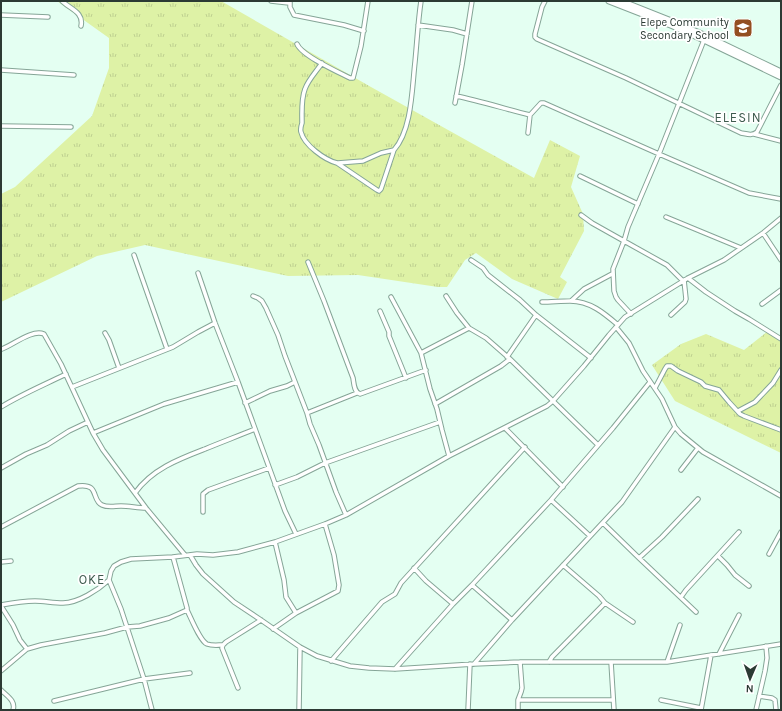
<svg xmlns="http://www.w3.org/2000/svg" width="782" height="711" font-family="Karla,sans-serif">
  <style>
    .grass { fill: url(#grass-tufts) }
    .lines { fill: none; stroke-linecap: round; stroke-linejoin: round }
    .minor-casing { stroke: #85a597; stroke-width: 5.5 }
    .secondary-casing { stroke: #85a597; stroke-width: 7 }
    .minor { stroke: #fff; stroke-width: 3.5 }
    .secondary { stroke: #fff; stroke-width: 5 }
    .labels { text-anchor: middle; stroke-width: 3.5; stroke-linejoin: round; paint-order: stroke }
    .poi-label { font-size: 11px; fill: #2c3a34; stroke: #fff; text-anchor: end }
    .quarter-label { font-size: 13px; letter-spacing: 1px; fill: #3e5b4e; stroke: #fff }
  </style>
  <defs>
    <pattern id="grass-tufts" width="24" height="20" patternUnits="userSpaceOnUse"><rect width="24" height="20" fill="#def2a6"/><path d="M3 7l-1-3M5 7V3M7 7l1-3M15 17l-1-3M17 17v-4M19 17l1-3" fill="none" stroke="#bfd090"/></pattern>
  </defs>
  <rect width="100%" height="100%" fill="#e4fff2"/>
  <path class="grass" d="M 57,1 L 221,1 L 371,87 L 534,178 L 550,140 L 580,156 L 571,187 L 583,214 L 584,231 L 560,277 L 567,282 L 558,299 L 512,279 L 476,253 L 465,260 L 447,287 L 438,287 L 358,275 L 288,276 L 145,245 L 97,256 L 1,302 L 1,194 L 15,187 L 92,116 L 109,68 L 109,38 Z
    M 768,331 L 781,339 L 781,453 L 675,401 L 652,365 L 681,344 L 706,334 L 744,350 Z"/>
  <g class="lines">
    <defs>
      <path id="minor" d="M 62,1 C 70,9 84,12 81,26
        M 271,1 L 289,3
        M 290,1 L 290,7 L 294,15 L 344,25 L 364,31
        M 545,1 L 542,7 L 535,34 L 535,37 L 537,39 L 626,78 L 741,133 C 747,134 752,136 757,132 L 781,85
        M 1,15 L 48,17
        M 418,25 L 453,30 L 467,34
        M 297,44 C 302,56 338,72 350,78 L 353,78 L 361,46 L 368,1
        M 322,63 C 316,72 308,80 305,89 C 301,99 302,112 302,123 C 301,126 300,129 301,132 C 304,145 325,160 337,163 L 377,190 L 379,191 L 381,189 L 394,150 C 412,130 412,88 415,62 C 417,42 418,21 421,1
        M 1,70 L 74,75
        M 456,96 C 481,101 505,109 530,115
        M 455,103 L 462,65 L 472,1
        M 1,126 L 71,127
        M 528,133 L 530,115 L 541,103 L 544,103 L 659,154 L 749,193 L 781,199
        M 754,134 L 781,141
        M 338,163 L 363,161 L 381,153 L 394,150
        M 580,176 L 638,204
        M 581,215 L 592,223 L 624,241 L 613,269 L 614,291 L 616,297 L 618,300 L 631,314
        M 666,217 L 741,248
        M 763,233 L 781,260
        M 134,255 L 167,349
        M 471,260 L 483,268 L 488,275 L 520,300 L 536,315 L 591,358
        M 308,262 L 324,301 L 353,378 C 354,384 354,392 360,394 L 426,370
        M 198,273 L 215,323 L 238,382 L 285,511 L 296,534
        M 688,278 L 706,292 L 735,311 L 749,319 L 781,339
        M 683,281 L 667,265 L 624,241 L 628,227 L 659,154 L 704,40
        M 253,296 L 258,298 L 262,301 L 266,308 L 278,335 L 285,356 L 307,413 L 310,424 L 319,445 L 336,492 L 346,515
        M 446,296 L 457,313 L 469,328 L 486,338 L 510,359 L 598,445
        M 391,297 L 421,353 L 430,389 L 437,409 L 442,430 L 449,456
        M 571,301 L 584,289 L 612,274
        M 542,302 C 551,302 561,301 570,301 C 590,301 604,313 618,325
        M 762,304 L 781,290
        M 380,311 L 389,332 L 389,336 L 406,378
        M 671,315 L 685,302 L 686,299 L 684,280
        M 616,327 L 629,343 L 643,371 L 662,399 L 675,427 L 681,434 L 703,452 L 781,496
        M 105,333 L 109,340 L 119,368
        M 2,349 C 13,345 32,329 44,334 L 61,364 L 93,433 L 103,450 L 146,508 L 185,555
        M 421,353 L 469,328
        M 507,357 L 536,315
        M 72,387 L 173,347 L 198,332 L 215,323
        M 655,388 L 665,369 L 667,366 L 671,366 L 678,371 L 701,382 L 705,386 L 719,390 L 729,402 L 740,414 L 744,416 L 781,430
        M 245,403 L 270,391 L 287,386 L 295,382
        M 435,404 L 501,366 L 510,359
        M 1,407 C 22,394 44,385 66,374
        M 738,411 L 755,402 L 773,383 L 781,370
        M 307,413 L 357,393
        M 505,428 L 563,487
        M 93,433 L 164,404 L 238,382
        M 1,468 L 26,454 L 47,445 L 69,431 L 88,422
        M 681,470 L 698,448
        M 275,485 L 297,477 L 325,463 L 440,422
        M 135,493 C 152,469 179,459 205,449 C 222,442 238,436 255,429
        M 551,500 L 590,536
        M 203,512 L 203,494 L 208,490 L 269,468
        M 603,523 L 639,558 L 696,612
        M 1,527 L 78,486 C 100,483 91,500 102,505 C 108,508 115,506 121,506 C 129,506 138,508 146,508
        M 275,542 L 284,580 L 286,597 L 296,613
        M 769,554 L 781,532
        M 190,555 L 196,565 L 203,574 L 234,602 L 261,620 L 300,647 L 317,656 L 350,666 L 369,668 L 395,669 L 474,664 L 520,662 L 667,662 L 781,644
        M 718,556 L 727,565 L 735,575 L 749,586
        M 639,558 L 662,537 L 698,499
        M 1,562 L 11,561
        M 563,565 L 599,596 L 605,603 L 633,622
        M 414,568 L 426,581 L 453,604
        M 472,585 L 512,620
        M 681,597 L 686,590 L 739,532
        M 1,605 C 12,603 24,601 35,601 C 44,601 53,603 63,603 C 78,603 98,590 109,580
        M 1,606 L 13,625 L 20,640 L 27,649
        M 187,610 C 191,618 200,641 207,644 C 212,646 218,645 223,645
        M 273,629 L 296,613 L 338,591 L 339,585 L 334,555 L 325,524
        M 719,654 L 739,615
        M 331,661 L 382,602 L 395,594 L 401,583 L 525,447
        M 549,662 L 552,657 L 605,603
        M 611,662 L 614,710
        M 667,662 L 680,625
        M 474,664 L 512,620 L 622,502 L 675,427
        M 395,669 L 453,604 L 472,585 L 551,500 L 613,428 L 650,382
        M 1,671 L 27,649 L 41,645 L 105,633 L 127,627 L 140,626 L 169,618 L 187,610 L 187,608 L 173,557
        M 238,688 L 222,648 L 223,645 L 226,642 L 261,620
        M 1,690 C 7,696 16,701 13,710
        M 759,696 L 772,698 L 775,700 L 776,710
        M 518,700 L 613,700
        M 661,700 L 701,708
        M 54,701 L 144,679 L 190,673
        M 152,710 L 144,679 L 121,609 L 109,580 L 111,571 L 114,566 L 121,562 L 131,559 L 173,557 L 197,554 L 213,555 L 238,552 L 275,542 L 325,524 L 346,515 L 449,456 L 547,406 L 553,401 L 584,366 L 609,335 L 625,317 L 688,278 L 724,260 L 763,233 L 781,218
        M 299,710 L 300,647
        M 468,710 L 470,664
        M 518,710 L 518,700 L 521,692 L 522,688 L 520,662
        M 701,710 L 711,655
        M 756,710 L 765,671 L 767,658 L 766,646"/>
      <path id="secondary" d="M 609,1 L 673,26 L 704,40 L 781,77
        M 621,1 L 674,22 L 704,35 L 781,72"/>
    </defs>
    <use href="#minor" class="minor-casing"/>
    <use href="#secondary" class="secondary-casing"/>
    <use href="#minor" class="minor"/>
    <use href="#secondary" class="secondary"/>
  </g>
  <defs>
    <symbol id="school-square" viewBox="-11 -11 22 22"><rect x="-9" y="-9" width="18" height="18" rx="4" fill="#934f21" stroke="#fff"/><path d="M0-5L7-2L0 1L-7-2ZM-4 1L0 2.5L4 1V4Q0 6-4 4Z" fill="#fff"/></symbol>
  </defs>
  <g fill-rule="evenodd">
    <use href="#school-square" x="732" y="17" width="22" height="22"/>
  </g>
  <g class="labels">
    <g class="poi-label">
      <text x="729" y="26">Elepe Community<tspan x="729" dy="13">Secondary School</tspan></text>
    </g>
    <g class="quarter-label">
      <text x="738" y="122">ELESIN</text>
      <text x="92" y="584">OKE</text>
    </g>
  </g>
  <rect width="782" height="711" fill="none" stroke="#2c3a34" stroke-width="4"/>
  <g transform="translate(750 679) rotate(182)" stroke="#ffffff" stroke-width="3" paint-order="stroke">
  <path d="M0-3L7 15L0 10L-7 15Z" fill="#2c3a34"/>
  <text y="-6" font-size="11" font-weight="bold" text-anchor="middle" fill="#2c3a34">N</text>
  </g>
</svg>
